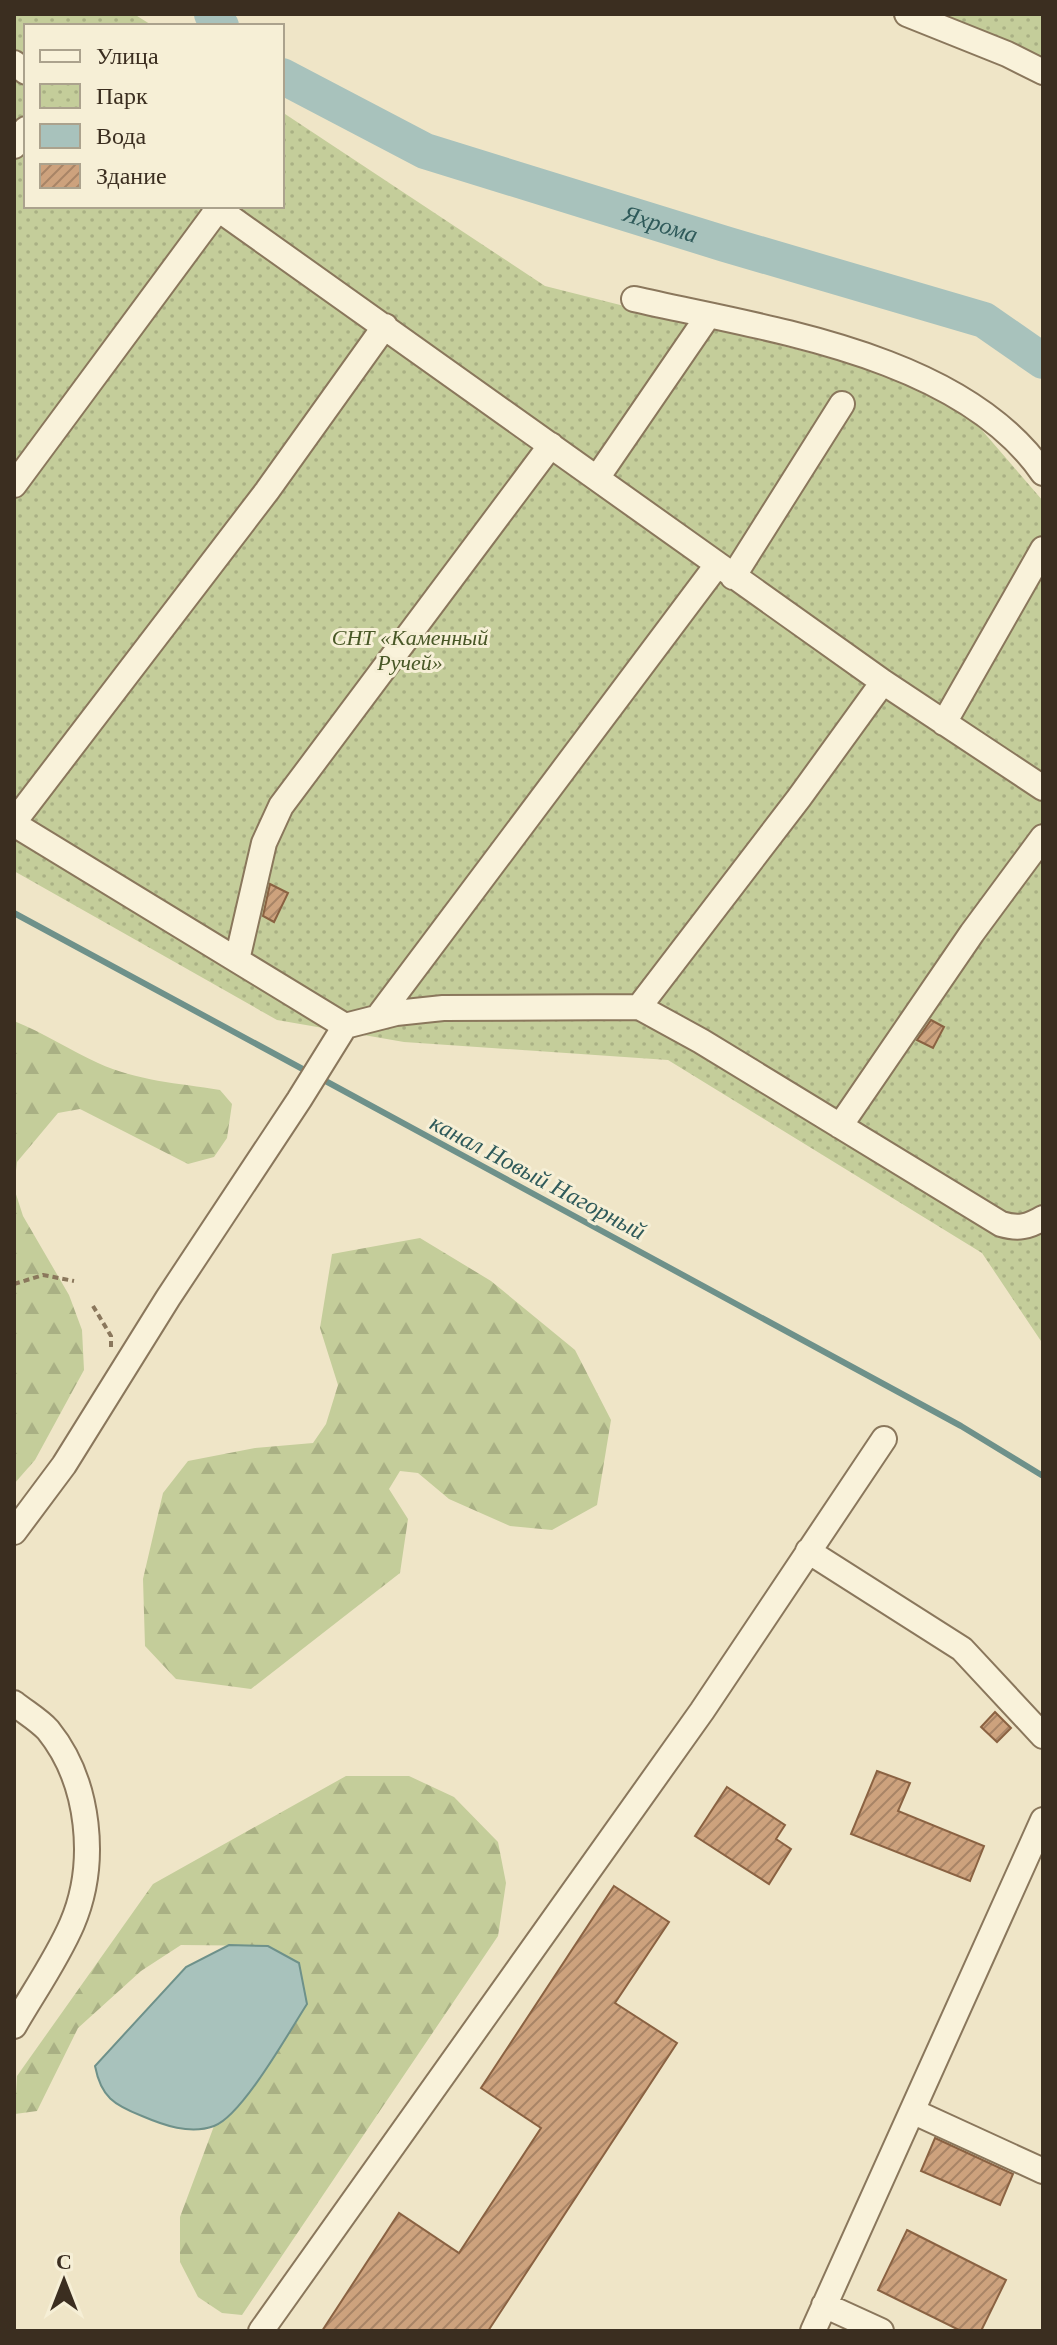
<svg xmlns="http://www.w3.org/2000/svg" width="1057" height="2345" font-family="'Times New Roman',serif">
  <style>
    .forest { fill: url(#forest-firs) }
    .park { fill: url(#park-dots) }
    .water { fill: #a8c2bc; stroke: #6e918a; stroke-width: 2 }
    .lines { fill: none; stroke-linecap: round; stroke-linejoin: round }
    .stream { stroke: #6e918a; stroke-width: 6 }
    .river { stroke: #a8c2bc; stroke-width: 36 }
    .building { fill: url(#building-hatch); stroke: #8a6242; stroke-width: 2 }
    .minor-casing { stroke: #8a775c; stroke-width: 28 }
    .path { stroke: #8a775c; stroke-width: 4; stroke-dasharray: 6 4; stroke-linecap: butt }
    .minor { stroke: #f9f2da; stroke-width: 24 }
    .labels { text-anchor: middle; stroke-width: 6; stroke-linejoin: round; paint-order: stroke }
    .park-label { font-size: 22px; font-style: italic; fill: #485726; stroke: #f6efd6 }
    .water-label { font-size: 24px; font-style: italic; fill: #2f5a5a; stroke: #f6efd6 }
  </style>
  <defs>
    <pattern id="forest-firs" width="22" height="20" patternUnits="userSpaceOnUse" patternTransform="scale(2)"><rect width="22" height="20" fill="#c4cd9a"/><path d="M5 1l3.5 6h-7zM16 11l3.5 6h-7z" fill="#a9b084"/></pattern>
    <pattern id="park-dots" width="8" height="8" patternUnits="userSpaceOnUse" patternTransform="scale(2)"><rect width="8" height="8" fill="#c4cd9a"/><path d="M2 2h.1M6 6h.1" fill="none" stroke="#a9b084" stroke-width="1.8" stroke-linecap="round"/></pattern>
    <pattern id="building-hatch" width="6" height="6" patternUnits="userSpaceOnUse" patternTransform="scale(2)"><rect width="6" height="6" fill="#cda27d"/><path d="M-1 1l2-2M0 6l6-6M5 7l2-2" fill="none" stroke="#a88466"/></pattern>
  </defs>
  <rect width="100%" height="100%" fill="#efe5c7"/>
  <path class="forest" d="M 14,1021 C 44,1033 70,1050 98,1063 C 137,1081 178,1083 220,1090 L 232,1104 L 227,1138 L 214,1157 L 188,1164 L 80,1109 L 58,1113 L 17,1162 L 14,1188 L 23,1216 L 69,1295 L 82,1330 L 84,1370 L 35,1460 L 14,1484 Z
    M 420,1238 L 491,1281 L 575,1350 L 611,1420 L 597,1505 L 552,1530 L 510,1526 L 449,1499 L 418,1473 L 400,1471 L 389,1489 L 408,1519 L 400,1573 L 251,1689 L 176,1679 L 145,1646 L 143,1579 L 163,1493 L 188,1461 L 255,1448 L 313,1443 L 326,1424 L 338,1385 L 320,1328 L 332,1254 Z
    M 346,1776 L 409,1776 L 454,1797 L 498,1842 L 506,1883 L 498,1936 L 242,2315 L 222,2313 L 198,2297 L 180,2262 L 180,2217 L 214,2126 L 238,2107 L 268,1946 L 181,1945 L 141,1971 L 78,2028 L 37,2111 L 15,2114 L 17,2076 L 153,1884 Z"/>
  <path class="park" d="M 14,14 L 134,14 L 153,26 L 26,26 L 26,206 L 282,206 L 282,112 L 545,286 L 866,367 L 968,414 L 1043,501 L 1043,1344 L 982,1253 L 668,1060 L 404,1042 L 277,1020 L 14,871 Z
    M 930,14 L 1043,14 L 1043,66 Z"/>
  <path class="water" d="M 229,1945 L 268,1946 L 299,1963 L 307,2004 C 289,2032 242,2116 214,2126 C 190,2135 163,2125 142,2116 C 114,2105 101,2097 95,2066 L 186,1967 Z"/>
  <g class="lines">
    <path class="stream" d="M 14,913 L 310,1073
      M 320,1078 L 961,1426 L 1043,1476"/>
    <g class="river">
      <path d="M 212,14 L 221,26"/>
      <path id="s1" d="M 282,76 L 425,151 L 725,244 L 984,320 L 1043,361"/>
    </g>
  </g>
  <path class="building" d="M 270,884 L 288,893 L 274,922 L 263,916 Z
    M 931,1020 L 944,1027 L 933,1048 L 917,1040 Z
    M 995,1712 L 1011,1728 L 997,1742 L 981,1727 Z
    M 877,1771 L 910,1783 L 898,1811 L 984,1846 L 970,1881 L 851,1834 Z
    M 727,1787 L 785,1825 L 776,1839 L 791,1849 L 769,1884 L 695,1836 Z
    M 614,1886 L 669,1922 L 615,2003 L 677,2043 L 488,2331 L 322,2331 L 399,2213 L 459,2253 L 541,2128 L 481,2088 Z
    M 935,2138 L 1013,2174 L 1000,2205 L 921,2171 Z
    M 907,2230 L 1006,2280 L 981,2331 L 961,2331 L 878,2290 Z"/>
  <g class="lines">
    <defs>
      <path id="minor" d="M 907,14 L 1007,54 L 1043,72
        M 14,63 L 26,72
        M 14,146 L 26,129
        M 214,206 L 883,682 L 1043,788
        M 634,299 C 765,329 961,354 1043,473
        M 597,478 L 708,316
        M 14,485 L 218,209
        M 733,577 L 842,404
        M 944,723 L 1043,549
        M 14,822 L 267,491 L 385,326
        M 14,824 L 345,1026
        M 237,960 L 264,843 L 281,806 L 551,445
        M 639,1007 L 799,798 L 883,682
        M 378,1017 L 717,565
        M 840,1126 L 972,933 L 1043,837
        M 14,1532 L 64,1465 L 168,1298 L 299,1100 L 345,1026 L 396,1013 L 443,1008 L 639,1007 L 701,1041 L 1001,1224 C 1018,1229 1028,1227 1043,1218
        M 808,1551 L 962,1649 L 1043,1736
        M 14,1703 C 25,1712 39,1720 48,1730 C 90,1782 98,1863 72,1924 C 57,1959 33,1993 14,2026
        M 912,2111 L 1043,2171
        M 824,2305 L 881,2331
        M 261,2331 L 702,1711 L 884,1439
        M 813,2331 L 1043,1820"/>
    </defs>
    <use href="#minor" class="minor-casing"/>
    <path class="path" d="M 14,1284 L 43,1275 L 74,1281
      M 93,1306 L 111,1336 L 111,1347"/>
    <use href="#minor" class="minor"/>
  </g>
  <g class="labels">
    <g class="park-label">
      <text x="410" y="645">СНТ «Каменный<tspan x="410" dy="25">Ручей»</tspan></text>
    </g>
    <g class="water-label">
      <text dy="8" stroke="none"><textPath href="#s1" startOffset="408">Яхрома</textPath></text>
      <text transform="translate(538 1177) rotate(28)" y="8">канал Новый Нагорный</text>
    </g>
  </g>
  <rect width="1057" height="2345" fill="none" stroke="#3b2e20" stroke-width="32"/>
  <rect x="24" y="24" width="260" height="184" fill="#f6efd6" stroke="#aba28d" stroke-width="2"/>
  <rect x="40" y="50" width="40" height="12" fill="#f9f2da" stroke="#aba28d" stroke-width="2"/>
  <text x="96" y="64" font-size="24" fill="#3b2e20">Улица</text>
  <rect x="40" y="84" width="40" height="24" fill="url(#park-dots)" stroke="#aba28d" stroke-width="2"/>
  <text x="96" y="104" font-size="24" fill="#3b2e20">Парк</text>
  <rect x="40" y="124" width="40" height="24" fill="#a8c2bc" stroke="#aba28d" stroke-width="2"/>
  <text x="96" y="144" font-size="24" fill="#3b2e20">Вода</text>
  <rect x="40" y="164" width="40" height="24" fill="url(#building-hatch)" stroke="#aba28d" stroke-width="2"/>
  <text x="96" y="184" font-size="24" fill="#3b2e20">Здание</text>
  <g transform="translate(64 2281)" stroke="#f6efd6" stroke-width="6" paint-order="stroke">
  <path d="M0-6L14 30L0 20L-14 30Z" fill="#3b2e20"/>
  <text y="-12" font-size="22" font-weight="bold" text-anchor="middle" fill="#3b2e20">С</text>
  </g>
</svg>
